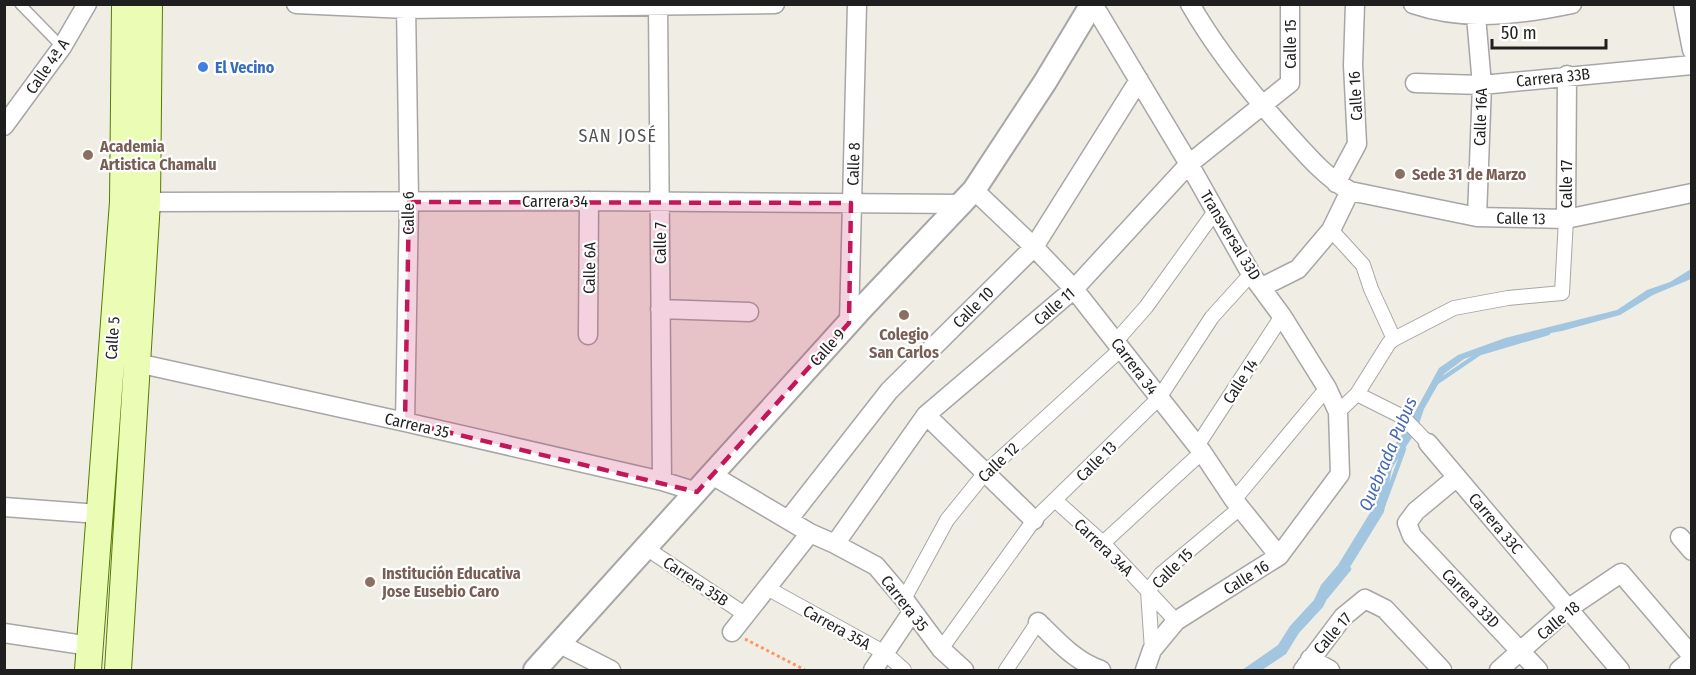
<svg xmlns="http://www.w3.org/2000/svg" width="1696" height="675" font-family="'Fira Sans Condensed',sans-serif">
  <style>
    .water { fill: #a2c6e0 }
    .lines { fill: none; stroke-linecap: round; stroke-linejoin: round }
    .stream { stroke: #a2c6e0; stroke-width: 4.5 }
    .service-casing { stroke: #a6a6a6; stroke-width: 12 }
    .pedestrian-casing { stroke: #a6a6a6; stroke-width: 16 }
    .minor-casing { stroke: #a6a6a6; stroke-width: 21 }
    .tertiary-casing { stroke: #a6a6a6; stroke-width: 26 }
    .secondary-casing { stroke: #567b00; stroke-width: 28 }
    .path { stroke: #ff9466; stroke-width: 3; stroke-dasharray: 3 3; stroke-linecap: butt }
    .service { stroke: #fff; stroke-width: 9 }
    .pedestrian { stroke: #fff; stroke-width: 14 }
    .minor { stroke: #fff; stroke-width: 18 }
    .tertiary { stroke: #fff; stroke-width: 22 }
    .secondary { stroke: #ebfdb5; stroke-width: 26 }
    .marked { fill: #c2185b; fill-opacity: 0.2; stroke: #c2185b; stroke-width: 4.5; stroke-dasharray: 12 8; stroke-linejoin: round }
    .shop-dot { fill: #3f7fe0; stroke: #fff; stroke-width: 2 }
    .education-dot { fill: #8d6e63; stroke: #fff; stroke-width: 2 }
    .labels { text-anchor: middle; stroke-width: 4.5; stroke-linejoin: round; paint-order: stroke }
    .street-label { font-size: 16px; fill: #1f1f1f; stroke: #fff }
    .shop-label { font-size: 16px; font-weight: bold; fill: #366cbe; stroke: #fff; text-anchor: start }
    .education-label { font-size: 16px; font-weight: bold; fill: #785e54; stroke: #fff; text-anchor: start }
    .neighbourhood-label { font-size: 18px; letter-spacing: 1.5px; fill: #525252; stroke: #fff }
    .water-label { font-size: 18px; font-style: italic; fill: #4567b4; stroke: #fff }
  </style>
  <rect width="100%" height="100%" fill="#f0eee4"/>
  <path class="water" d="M 1691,269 L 1691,279 L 1653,295 L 1620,315 L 1562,331 L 1534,336 L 1486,351 L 1464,359 L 1444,374 L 1424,409 L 1417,430 L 1392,468 L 1384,512 L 1347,572 L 1331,591 L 1323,607 L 1299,633 L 1286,654 L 1262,670 L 1242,670 L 1278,645 L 1290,626 L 1314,600 L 1321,585 L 1338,565 L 1373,508 L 1381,464 L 1404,432 L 1439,368 L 1458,355 L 1505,338 L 1617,310 L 1647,290 L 1670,282 Z"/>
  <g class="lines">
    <path class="stream" d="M 1436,383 L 1480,353 L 1548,333
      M 1383,506 L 1404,449
      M 1326,597 L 1349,569"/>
    <defs>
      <path id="service" d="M 20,4 L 62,47"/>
      <path id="pedestrian" d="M 1331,230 L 1363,265 L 1371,289 L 1394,339
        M 1116,341 L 1146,307 L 1216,210
        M 1357,394 L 1403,417 L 1428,443
        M 1338,412 L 1357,394 L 1389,343 L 1394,339 L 1454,308 L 1508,298 L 1562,293 L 1566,219
        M 1197,446 L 1282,316
        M 1234,500 L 1327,388
        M 1056,501 L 1103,543 L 1176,621
        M 1103,543 L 1202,452
        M 646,548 L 746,615
        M 767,588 L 885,653 L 904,670
        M 904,599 L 947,520 L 985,473 L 1121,349
        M 941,649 L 1034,520 L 1159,398 L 1212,317 L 1251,274
        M 1152,650 L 1148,591 L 1161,574 L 1240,508
        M 1006,670 L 1038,622"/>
      <path id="minor" d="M 296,4 L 406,9 L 775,4
        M 658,4 L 662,481
        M 1093,4 L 1189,164 L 1251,274 L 1282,316 L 1327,388 L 1338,412 L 1340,474 L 1279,556 L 1176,621 L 1152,650 L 1145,670
        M 1190,4 C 1217,51 1251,93 1286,132 C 1306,154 1325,177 1350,191 L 1477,217 L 1566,219 L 1692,193
        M 1413,4 C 1465,22 1520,15 1572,4
        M 1683,4 L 1692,50
        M 1476,16 L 1482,85 L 1477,217
        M 1415,83 L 1482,85 L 1692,65
        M 4,126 L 62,47 L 87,4
        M 1336,183 L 1357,144 L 1353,65 L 1355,4
        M 974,190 L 1034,247 L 1074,289 L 1202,452 L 1234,500 L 1279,556
        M 147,202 L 589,201 L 963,204
        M 1566,219 L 1567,75
        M 1262,287 L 1298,269 L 1331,230 L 1350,191
        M 660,309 L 749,312
        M 849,323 L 857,4
        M 588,335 L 589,201
        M 137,363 L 405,422 L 662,481 L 697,492
        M 926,415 L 1034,520
        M 405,422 L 409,202 L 406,4
        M 1428,443 L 1620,670
        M 712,475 L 810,533 L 835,544 L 876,566 L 904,599 L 941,649 L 964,670
        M 1457,477 L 1416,511 L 1407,523 L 1412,536 L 1538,670
        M 4,507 L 99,514
        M 788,520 L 889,391 L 1034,247 L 1139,80
        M 1680,537 L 1692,551
        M 835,544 L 926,415 L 1074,289 L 1189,164 L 1290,83 L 1290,4
        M 1038,622 C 1057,641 1076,662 1101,670
        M 732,632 L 810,533
        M 4,633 L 90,646
        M 560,644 L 611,670
        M 1310,659 L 1330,670
        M 873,670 L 912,612
        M 1303,670 L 1343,617 L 1365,599 L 1385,609 L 1442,670
        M 1499,670 L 1569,608 L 1621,573 L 1692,656
        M 1679,670 L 1692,659"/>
      <path id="tertiary" d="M 535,670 L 863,307 L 974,190 L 1045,82 L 1092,4"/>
      <path id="secondary" d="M 88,670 L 123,202 L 125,4
        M 118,670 L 147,202 L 149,4"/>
    </defs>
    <use href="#service" class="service-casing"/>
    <use href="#pedestrian" class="pedestrian-casing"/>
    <use href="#minor" class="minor-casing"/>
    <use href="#tertiary" class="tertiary-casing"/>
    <use href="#secondary" class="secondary-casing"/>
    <path class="path" d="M 745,639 L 805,670"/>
    <use href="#service" class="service"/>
    <use href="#pedestrian" class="pedestrian"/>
    <use href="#minor" class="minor"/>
    <use href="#tertiary" class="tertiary"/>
    <use href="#secondary" class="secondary"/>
  </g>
  <path class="marked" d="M 409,202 L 851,203 L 849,323 L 697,492 L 405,422 Z"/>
  <circle class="shop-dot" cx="203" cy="67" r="6"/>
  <g class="education-dot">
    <circle cx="88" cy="155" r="6"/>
    <circle cx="1400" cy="174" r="6"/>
    <circle cx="904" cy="315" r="6"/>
    <circle cx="370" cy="582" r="6"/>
  </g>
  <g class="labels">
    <g class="street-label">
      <text transform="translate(1290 44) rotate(-90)" y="6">Calle 15</text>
      <text transform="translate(47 66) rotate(-55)" y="6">Calle 4ª A</text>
      <text transform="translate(1553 77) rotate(-6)" y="6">Carrera 33B</text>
      <text transform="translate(1355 96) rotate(-93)" y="6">Calle 16</text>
      <text transform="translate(1480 117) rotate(-88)" y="6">Calle 16A</text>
      <text transform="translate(853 164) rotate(-88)" y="6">Calle 8</text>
      <text transform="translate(1566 184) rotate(-90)" y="6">Calle 17</text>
      <text x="555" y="207">Carrera 34</text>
      <text transform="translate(408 213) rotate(-90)" y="6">Calle 6</text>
      <text transform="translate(1521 218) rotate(1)" y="6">Calle 13</text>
      <text transform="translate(1231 235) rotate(59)" y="6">Transversal 33D</text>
      <text transform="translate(660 243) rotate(-90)" y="6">Calle 7</text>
      <text transform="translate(589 268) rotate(-89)" y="6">Calle 6A</text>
      <text transform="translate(1054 306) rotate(-41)" y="6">Calle 11</text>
      <text transform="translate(973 307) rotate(-45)" y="6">Calle 10</text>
      <text transform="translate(112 338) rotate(-86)" y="6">Calle 5</text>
      <text transform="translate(827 347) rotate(-48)" y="6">Calle 9</text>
      <text transform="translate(1135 366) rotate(53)" y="6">Carrera 34</text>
      <text transform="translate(1240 381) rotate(-57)" y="6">Calle 14</text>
      <text transform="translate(417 425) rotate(13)" y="6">Carrera 35</text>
      <text transform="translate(1096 461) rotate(-45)" y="6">Calle 13</text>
      <text transform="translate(998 462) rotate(-44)" y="6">Calle 12</text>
      <text transform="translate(1496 523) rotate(50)" y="6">Carrera 33C</text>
      <text transform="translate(1104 547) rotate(44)" y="6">Carrera 34A</text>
      <text transform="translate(1172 568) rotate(-44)" y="6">Calle 15</text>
      <text transform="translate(1246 577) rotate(-32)" y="6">Calle 16</text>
      <text transform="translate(696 581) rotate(34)" y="6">Carrera 35B</text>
      <text transform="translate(1471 598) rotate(46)" y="6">Carrera 33D</text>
      <text transform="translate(905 603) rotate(52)" y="6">Carrera 35</text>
      <text transform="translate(1558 620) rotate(-40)" y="6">Calle 18</text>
      <text transform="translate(837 627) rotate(29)" y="6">Carrera 35A</text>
      <text transform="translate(1332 633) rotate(-49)" y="6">Calle 17</text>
    </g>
    <g class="shop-label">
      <text x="215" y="73">El Vecino</text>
    </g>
    <g class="education-label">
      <text x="100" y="152">Academia<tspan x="100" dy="18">Artistica Chamalu</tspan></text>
      <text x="1412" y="180">Sede 31 de Marzo</text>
      <text x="904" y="340" text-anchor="middle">Colegio<tspan x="904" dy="18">San Carlos</tspan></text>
      <text x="382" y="579">Institución Educativa<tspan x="382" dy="18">Jose Eusebio Caro</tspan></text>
    </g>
    <g class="neighbourhood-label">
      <text x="618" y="142">SAN JOSÉ</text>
    </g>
    <g class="water-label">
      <text transform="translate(1388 454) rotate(-67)" y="6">Quebrada Pubus</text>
    </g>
  </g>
  <rect width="1696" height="675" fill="none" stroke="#1f1f1f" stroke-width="12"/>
  <path d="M1492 39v9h114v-9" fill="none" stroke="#1f1f1f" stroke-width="3"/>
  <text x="1501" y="39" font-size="18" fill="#1f1f1f" stroke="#ffffff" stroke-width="4.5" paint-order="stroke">50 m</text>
</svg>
